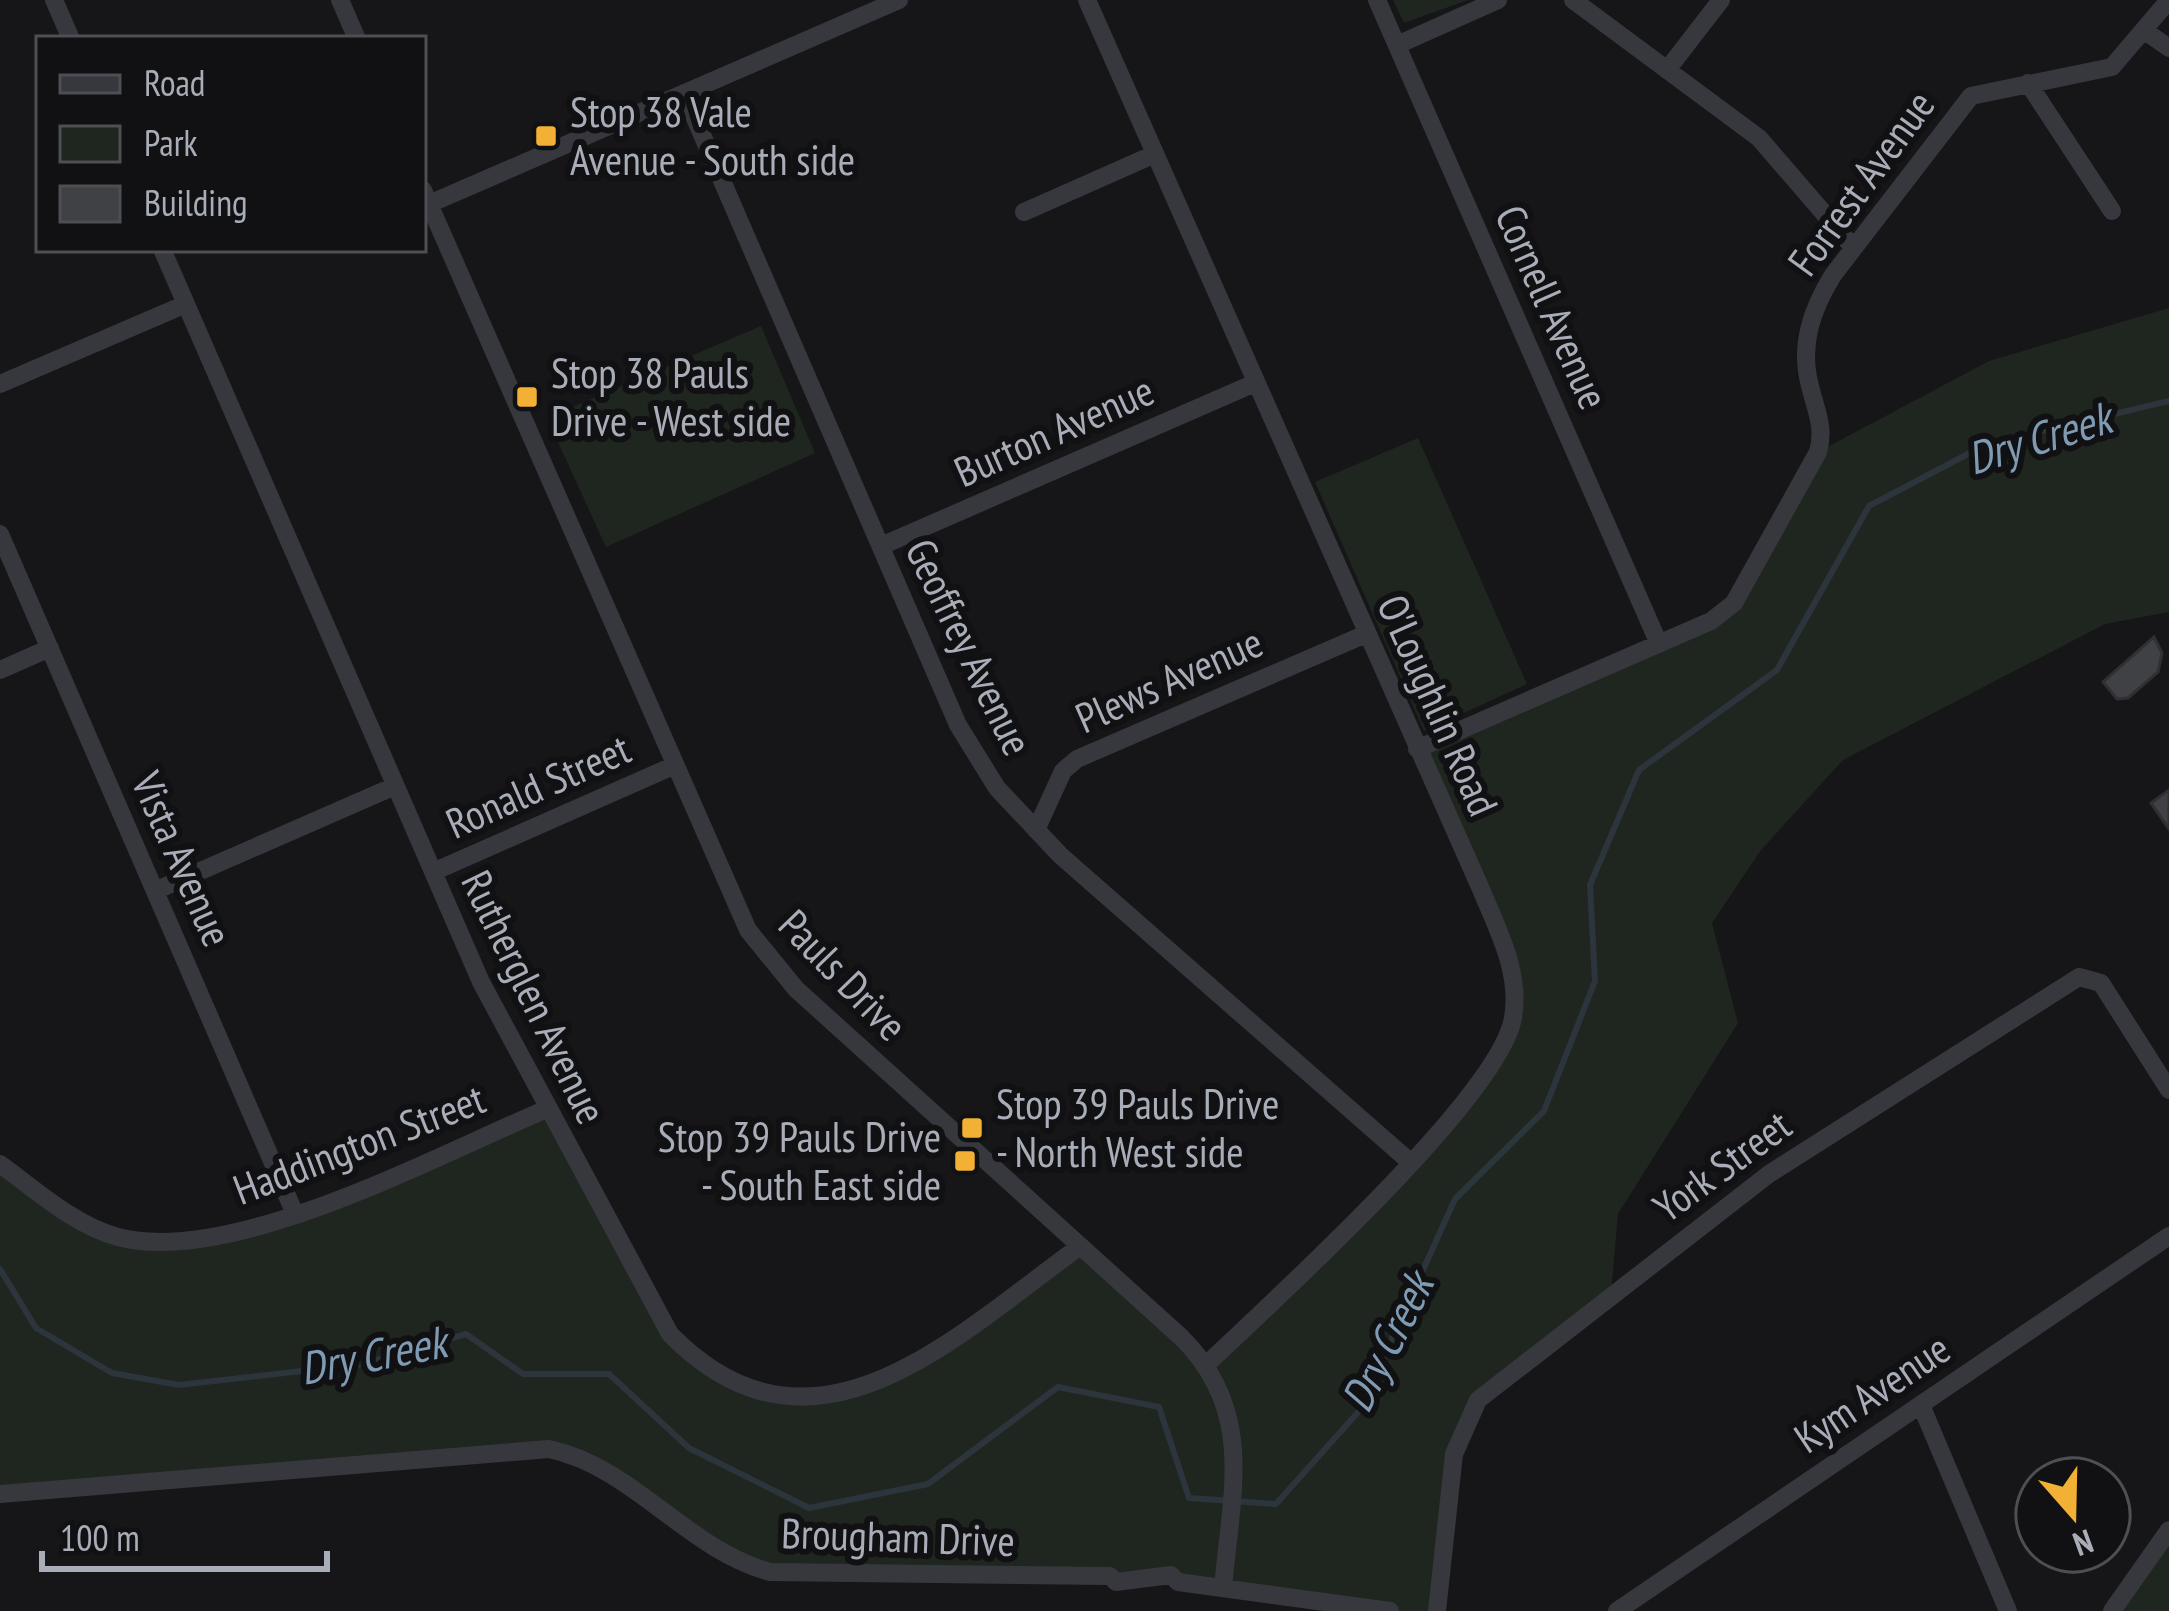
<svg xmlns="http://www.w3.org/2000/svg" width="2169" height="1611" font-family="'PT Sans Narrow',sans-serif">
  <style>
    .green { fill: #1e261f }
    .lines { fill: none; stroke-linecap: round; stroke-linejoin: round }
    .stream { stroke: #2c353c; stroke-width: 6 }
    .building { fill: #404145; stroke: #303034; stroke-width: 3 }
    .street { stroke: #37383d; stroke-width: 18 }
    .poi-dot { fill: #f2b134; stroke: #111113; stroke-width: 4.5 }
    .labels { text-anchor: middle; stroke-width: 12; stroke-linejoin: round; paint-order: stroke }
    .poi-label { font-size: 42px; fill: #a8adb8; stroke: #111113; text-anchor: start }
    .street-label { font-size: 42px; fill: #a8adb8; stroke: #111113 }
    .water-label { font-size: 45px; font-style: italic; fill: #7f9bb3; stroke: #111113 }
  </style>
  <rect width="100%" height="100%" fill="#161618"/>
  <path class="green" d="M 1393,0 L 1468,0 L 1404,23 Z
    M 2169,308 L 2169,612 L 2105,624 L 1843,760 L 1761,850 L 1712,923 L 1738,1023 L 1618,1214 L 1611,1293 L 1494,1383 L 1460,1431 L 1437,1611 L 1386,1611 L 1178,1582 L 781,1573 L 729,1557 L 564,1452 L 0,1495 L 0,1163 L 74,1216 L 131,1239 L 263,1225 L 547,1109 L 664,1326 L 755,1391 L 864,1388 L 1079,1247 L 1211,1370 L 1495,1064 L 1513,976 L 1417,749 L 1720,616 L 1818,452 L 1989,361 Z
    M 761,326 L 815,453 L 606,547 L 547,418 Z
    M 1418,438 L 1527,684 L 1424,731 L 1315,482 Z
    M 2169,1530 L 2169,1611 L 2112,1611 Z"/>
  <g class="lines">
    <path class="stream" d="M 0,1269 L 36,1328 L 112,1373 L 179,1385 L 363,1364 L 466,1334 L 523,1374 L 609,1374 L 689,1448 L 809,1508 L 928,1484 L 1058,1387 L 1159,1407 L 1189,1498 L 1276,1504 L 1360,1410 L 1455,1199 L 1544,1111 L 1595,981 L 1590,885 L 1639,770 L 1777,670 L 1869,506 L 1985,445 L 2169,401"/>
  </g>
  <path class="building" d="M 2154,637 L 2162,653 L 2158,672 L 2128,698 L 2117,699 L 2103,682 Z
    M 2169,790 L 2169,829 L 2151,803 Z"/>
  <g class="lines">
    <path class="street" d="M 54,0 L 71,39
      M 340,0 L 357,39
      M 1087,0 L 1480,887 C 1497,928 1521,972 1513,1018 C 1499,1097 1273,1301 1206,1365
      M 1377,0 L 1659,644
      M 1573,0 L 1759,138 L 1853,247
      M 2145,31 L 2169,48
      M 1397,45 L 1498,0
      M 1667,70 L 1721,0
      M 2028,83 L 2112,211
      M 684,93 L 958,725 L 997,788 L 1060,855 L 1409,1161
      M 423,190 L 748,930 L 796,989 L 1182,1338 C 1256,1412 1231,1494 1223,1588
      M 429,204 L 899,0
      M 1024,212 L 1155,154
      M 162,249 L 481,982 L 670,1334 C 813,1480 954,1337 1079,1247
      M 0,384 L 186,304
      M 0,534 L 295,1214
      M 881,546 L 1255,383
      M 0,670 L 50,648
      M 1417,749 L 1711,621 L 1734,603 L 1818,452 C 1825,427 1816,411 1810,386 C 1799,345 1812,309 1833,275 L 1971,96 L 2112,67 L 2169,0
      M 1036,830 L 1063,771 L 1077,759 L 1366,634
      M 433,872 L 673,766
      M 157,890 L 395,786
      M 0,1164 C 36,1190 74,1225 118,1237 C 232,1267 439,1154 547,1109
      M 1921,1405 L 2008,1611
      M 0,1494 L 549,1449 C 634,1467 686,1549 770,1572 L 1110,1576 L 1116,1582 L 1171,1575 L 1178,1582 L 1390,1611
      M 1437,1611 L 1454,1454 L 1478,1400 L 1769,1174 L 2079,977 L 2101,983 L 2169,1090
      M 1617,1611 L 2169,1236
      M 2112,1611 L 2169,1530"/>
  </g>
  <g class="poi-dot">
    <rect x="534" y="124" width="24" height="24" rx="6"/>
    <rect x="515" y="385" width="24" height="24" rx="6"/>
    <rect x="960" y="1116" width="24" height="24" rx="6"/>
    <rect x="953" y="1149" width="24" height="24" rx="6"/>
  </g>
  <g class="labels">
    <g class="poi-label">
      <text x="570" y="127">Stop 38 Vale<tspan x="570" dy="48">Avenue - South side</tspan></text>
      <text x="551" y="388">Stop 38 Pauls<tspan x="551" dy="48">Drive - West side</tspan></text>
      <text x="996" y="1119">Stop 39 Pauls Drive<tspan x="996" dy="48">- North West side</tspan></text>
      <text x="941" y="1152" text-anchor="end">Stop 39 Pauls Drive<tspan x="941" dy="48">- South East side</tspan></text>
    </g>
    <g class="street-label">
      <text transform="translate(1861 183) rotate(-54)" y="15">Forrest Avenue</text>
      <text transform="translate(1552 307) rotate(66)" y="15">Cornell Avenue</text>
      <text transform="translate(1054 431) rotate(-24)" y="15">Burton Avenue</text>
      <text transform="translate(969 647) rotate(64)" y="15">Geoffrey Avenue</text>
      <text transform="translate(1169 680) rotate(-24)" y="15">Plews Avenue</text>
      <text transform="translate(1438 705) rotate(66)" y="15">O'Loughlin Road</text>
      <text transform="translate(538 786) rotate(-24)" y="15">Ronald Street</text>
      <text transform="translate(182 859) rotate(66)" y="15">Vista Avenue</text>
      <text transform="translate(843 975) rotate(46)" y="15">Pauls Drive</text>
      <text transform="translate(534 997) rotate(64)" y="15">Rutherglen Avenue</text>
      <text transform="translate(359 1144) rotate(-21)" y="15">Haddington Street</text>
      <text transform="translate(1722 1166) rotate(-36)" y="15">York Street</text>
      <text transform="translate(1872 1393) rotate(-34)" y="15">Kym Avenue</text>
      <text transform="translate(898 1537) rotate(2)" y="15">Brougham Drive</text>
    </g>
    <g class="water-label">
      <text transform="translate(2039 438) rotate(-17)" y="16">Dry Creek</text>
      <text transform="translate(1387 1342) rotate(-63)" y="16">Dry Creek</text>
      <text transform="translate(373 1355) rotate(-11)" y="16">Dry Creek</text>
    </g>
  </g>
  <rect x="36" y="36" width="390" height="216" fill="#111113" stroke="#4d4f55" stroke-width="3"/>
  <rect x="60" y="75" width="60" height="18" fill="#37383d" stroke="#4d4f55" stroke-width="3"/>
  <text x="144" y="96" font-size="36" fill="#a8adb8">Road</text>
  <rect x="60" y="126" width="60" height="36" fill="#1e261f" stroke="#4d4f55" stroke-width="3"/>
  <text x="144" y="156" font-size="36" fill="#a8adb8">Park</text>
  <rect x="60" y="186" width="60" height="36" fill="#404145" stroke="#4d4f55" stroke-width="3"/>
  <text x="144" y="216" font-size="36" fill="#a8adb8">Building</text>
  <g transform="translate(2073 1515) rotate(160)"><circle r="57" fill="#111113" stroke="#4d4f55" stroke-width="3"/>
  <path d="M0-9L21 45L0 30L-21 45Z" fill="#f2b134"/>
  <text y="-18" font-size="33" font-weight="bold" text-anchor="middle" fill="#a8adb8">N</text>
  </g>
  <path d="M42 1551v18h285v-18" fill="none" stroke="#a8adb8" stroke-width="6"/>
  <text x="60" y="1551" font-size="36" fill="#a8adb8" stroke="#111113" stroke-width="9" paint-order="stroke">100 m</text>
</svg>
